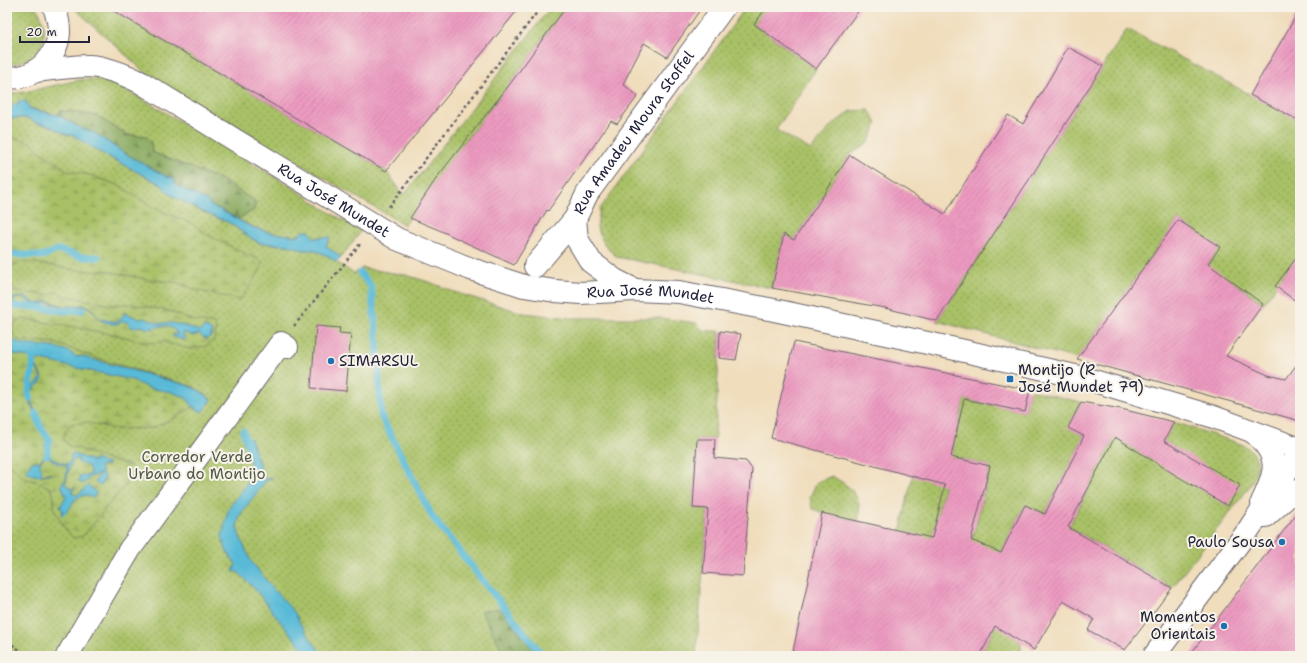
<svg xmlns="http://www.w3.org/2000/svg" width="1307" height="663" font-family="'Shantell Sans',sans-serif">
  <style>
    .grass { fill: url(#grass-dots); stroke: #667250 }
    .forest { fill: url(#forest-firs); stroke: #54644b }
    .wetland { fill: url(#wetland-marsh); stroke: #667250 }
    .water { fill: #58bad7; stroke: #3d6e89 }
    .lines { fill: none; stroke-linecap: round; stroke-linejoin: round }
    .stream { stroke: #58bad7; stroke-width: 7 }
    .building { fill: url(#building-hatch) }
    .minor-casing { stroke: #6a6368; stroke-width: 24 }
    .major-casing { stroke: #6a6368; stroke-width: 24 }
    .path { stroke: #6a6368; stroke-width: 2.5; stroke-dasharray: 3 3; stroke-linecap: butt }
    .minor { stroke: #fff; stroke-width: 22 }
    .major { stroke: #fff; stroke-width: 22 }
    .poi-dot { fill: #1f6fb2; stroke: #f7f3e8; stroke-width: 1.5 }
    .labels { text-anchor: middle; stroke-width: 4; stroke-linejoin: round; paint-order: stroke }
    .street-label { font-size: 15px; fill: #22223b; stroke: #f7f3e8 }
    .poi-label { font-size: 15px; fill: #22223b; stroke: #f7f3e8; text-anchor: start }
    .park-label { font-size: 15px; fill: #515a4a; stroke: #f7f3e8 }
  </style>
  <defs>
    <pattern id="grass-dots" width="8" height="8" patternUnits="userSpaceOnUse"><rect width="8" height="8" fill="#a9c166"/><path d="M2 2h.1M6 6h.1" fill="none" stroke="#899c55" stroke-width="1.8" stroke-linecap="round"/></pattern>
    <pattern id="forest-firs" width="22" height="20" patternUnits="userSpaceOnUse"><rect width="22" height="20" fill="#86a75b"/><path d="M5 1l3.5 6h-7zM16 11l3.5 6h-7z" fill="#6d884c"/></pattern>
    <pattern id="wetland-marsh" width="20" height="14" patternUnits="userSpaceOnUse"><rect width="20" height="14" fill="#a9c166"/><path d="M1 5h8M5 5V1M11 12h8M15 12V8" fill="none" stroke="#899c55"/></pattern>
    <pattern id="building-hatch" width="6" height="6" patternUnits="userSpaceOnUse"><rect width="6" height="6" fill="#ec9ac0"/><path d="M-1 1l2-2M0 6l6-6M5 7l2-2" fill="none" stroke="#ca84a6"/></pattern>
  </defs>
  <rect width="100%" height="100%" fill="#f7f3e8"/>
  <filter id="ink" filterUnits="userSpaceOnUse"><feTurbulence type="fractalNoise" baseFrequency=".025" numOctaves="2"/><feDisplacementMap in="SourceGraphic" scale="8" xChannelSelector="R" yChannelSelector="G"/><feConvolveMatrix kernelMatrix="1 2 1 2 8 2 1 2 1" color-interpolation-filters="sRGB"/></filter>
  <filter id="wash" filterUnits="userSpaceOnUse"><feTurbulence type="fractalNoise" baseFrequency=".012" numOctaves="4" result="noise"/><feDisplacementMap in="SourceGraphic" scale="16" xChannelSelector="R" yChannelSelector="G"/><feGaussianBlur stdDeviation="0.9" result="paint"/><feColorMatrix in="noise" values="0 0 0 0 0 0 0 0 0 0 0 0 0 0 0 0 0 1.4 0 .05"/><feComposite in="paint" operator="in"/></filter>
  <g filter="url(#wash)">
    <rect width="100%" height="100%" fill="#f0ddbc"/>
    <path class="grass" d="M 7,7 L 36,7 C 54,35 41,64 7,64 Z
      M 73,7 L 107,7 L 386,171 L 404,195 L 551,7 L 566,7 L 521,69 L 462,145 L 405,225 L 150,77 Z
      M 746,7 L 767,7 L 754,24 L 816,69 L 776,130 L 811,150 L 832,125 L 851,111 L 869,110 L 877,123 L 869,142 L 850,155 L 794,240 L 784,234 L 772,288 L 617,257 L 605,246 L 597,228 L 600,209 Z
      M 1127,29 L 1300,121 L 1300,253 L 1263,304 L 1235,283 L 1156,380 L 1131,374 L 1220,247 L 1178,220 L 1077,359 L 937,321 Z
      M 95,79 L 108,81 L 130,92 L 287,184 L 334,215 L 362,230 L 341,257 L 326,246 L 330,238 L 320,237 L 314,238 L 311,234 C 286,238 259,232 238,219 L 254,210 L 224,181 L 152,152 L 151,141 L 146,136 L 128,135 L 95,115 L 60,111 L 58,115 L 18,105 L 15,106 L 12,103 L 7,106 L 7,94 L 24,92 L 79,80 Z
      M 17,118 L 27,118 L 37,123 L 48,125 L 68,135 L 73,135 L 79,138 L 94,149 L 160,184 L 171,195 L 203,212 L 230,223 L 249,237 L 259,243 L 287,245 L 299,248 L 303,250 L 314,249 L 328,256 L 354,274 L 362,268 L 406,275 L 432,283 L 454,292 L 523,313 L 570,318 L 660,318 L 696,323 L 704,331 L 720,331 L 715,439 L 697,439 L 693,508 L 708,509 L 696,656 L 7,656 L 7,119 Z
      M 1030,390 L 1081,402 L 1069,428 L 1084,436 L 1045,514 L 1025,505 L 1001,553 L 965,562 L 976,526 L 990,466 L 951,457 L 930,549 L 898,542 L 918,450 L 951,456 L 964,399 L 1025,412 Z
      M 1174,422 L 1241,444 C 1262,454 1260,468 1250,486 L 1172,588 L 1069,527 L 1115,437 L 1154,461 Z
      M 832,476 C 851,487 864,497 858,521 L 822,513 L 812,508 L 810,497 L 817,482 Z
      M 998,620 L 1021,642 L 1021,656 L 980,656 Z"/>
    <path class="forest" d="M 60,111 L 68,111 L 95,115 L 128,135 L 146,136 L 151,141 L 152,152 L 224,181 L 256,202 L 254,210 L 238,219 L 220,209 L 211,206 L 207,201 L 177,186 L 173,178 L 167,177 L 124,153 L 93,132 L 80,128 L 58,115 Z
      M 500,608 L 538,656 L 505,656 L 481,611 Z"/>
    <path class="wetland" d="M 7,137 L 31,142 L 41,152 L 68,171 L 90,175 L 120,186 L 141,200 L 168,214 L 193,224 L 207,235 L 262,261 C 263,271 246,292 239,300 L 196,290 L 175,282 L 150,280 L 108,271 L 84,271 L 36,263 L 20,262 L 10,267 L 7,271 Z
      M 7,284 L 17,292 L 49,295 L 56,292 L 62,295 L 110,305 L 131,304 L 169,311 L 190,320 L 215,324 L 216,332 L 214,340 L 206,346 L 190,349 L 164,342 L 145,343 L 126,337 L 69,326 L 24,319 L 16,322 L 12,329 C 13,334 13,337 18,340 L 55,343 L 99,359 L 191,386 L 206,394 L 211,400 L 202,412 L 193,407 L 171,420 L 152,428 L 115,429 L 85,422 L 71,424 L 66,430 L 63,439 L 70,447 L 78,448 L 105,459 L 129,465 L 136,472 L 83,536 L 73,538 L 64,527 L 54,509 L 54,500 L 52,489 L 37,481 L 25,479 L 7,461 Z"/>
    <path class="water" d="M 18,101 L 26,101 L 30,109 L 58,115 L 80,128 L 93,132 L 124,153 L 167,177 L 173,178 L 177,186 L 207,201 L 211,206 C 225,211 237,220 250,226 C 265,233 282,234 297,236 L 304,231 L 309,231 L 314,238 L 330,237 L 326,246 L 341,257 L 336,262 L 328,256 L 314,250 L 303,250 L 299,248 L 287,245 L 260,243 L 249,237 L 230,223 L 203,212 L 171,195 L 160,184 L 94,149 L 73,135 L 68,135 L 48,125 L 37,123 L 27,118 L 17,118 L 7,119 L 7,106 L 12,103 L 15,106 L 18,105 Z
      M 20,297 L 26,297 L 36,304 L 48,301 L 64,306 L 84,305 L 90,307 L 100,319 L 117,322 C 121,320 122,316 125,313 C 130,315 134,316 139,319 L 144,318 L 158,323 L 173,323 L 189,327 L 199,331 L 206,327 L 211,330 L 212,332 L 211,336 L 207,339 L 204,338 L 199,334 L 193,336 L 183,332 L 182,335 L 186,338 L 184,340 L 173,337 L 173,335 L 178,334 C 163,316 153,335 142,326 L 132,328 L 127,322 L 122,321 L 117,324 L 112,324 L 101,321 L 94,311 L 89,308 L 85,306 L 64,307 L 47,302 L 43,304 L 36,305 C 24,301 25,292 10,303 C 13,316 6,328 12,340 C 16,342 20,343 24,344 C 39,347 66,345 76,357 L 80,356 L 179,383 C 191,386 203,391 211,400 L 202,412 L 193,407 L 189,401 L 184,397 L 172,392 L 148,388 L 132,380 L 36,359 L 34,364 L 37,367 L 43,379 C 40,385 33,388 29,394 C 32,405 37,415 41,425 C 43,430 48,433 49,439 C 45,443 46,445 48,451 C 50,460 59,462 68,464 L 71,459 L 71,454 L 74,454 L 93,461 L 96,459 L 103,463 L 109,463 L 108,465 L 101,466 L 100,469 L 105,477 L 101,486 L 97,484 L 95,481 L 100,475 L 100,473 L 95,476 C 90,475 88,480 84,483 L 80,483 L 78,481 L 80,478 L 79,476 L 82,475 L 88,476 L 90,474 L 89,467 C 86,464 81,465 78,462 L 79,459 L 75,459 C 67,466 69,475 65,484 L 72,489 L 75,487 L 72,493 L 76,495 L 80,493 L 88,485 L 97,493 L 93,498 L 85,495 L 75,499 L 70,508 L 63,516 L 61,514 L 63,511 L 60,507 L 66,496 L 61,485 L 66,479 L 67,465 L 56,463 L 48,456 L 44,457 L 40,463 L 41,469 L 42,470 L 41,473 L 43,475 L 48,473 L 52,474 C 42,474 36,479 26,471 L 31,462 L 40,461 L 46,454 C 46,448 43,443 48,439 L 45,432 L 39,426 C 39,421 37,421 36,417 C 33,410 28,398 28,391 C 32,386 39,383 41,377 L 37,369 L 32,364 L 30,357 L 16,355 L 7,349 L 7,340 L 9,340 L 7,324 L 9,312 L 8,303 L 14,298 Z
      M 251,438 L 262,473 L 266,479 L 273,478 L 266,481 L 248,504 L 240,515 L 237,527 L 240,537 L 251,561 L 274,590 L 295,613 L 301,625 L 323,656 L 309,656 L 283,625 L 255,589 L 238,572 L 233,572 L 236,564 L 226,550 L 222,536 L 229,508 L 246,485 L 251,468 L 249,457 L 244,442 Z"/>
    <g class="lines">
      <path class="stream" d="M 7,254 L 43,256 L 59,250 L 82,257 L 98,257
        M 360,273 L 371,286 L 377,338 L 381,416 L 433,518 L 543,656
        M 7,306 L 38,307 L 65,311 L 82,310
        M 30,398 L 29,392 L 34,359 L 32,357
        M 36,413 L 40,426 L 49,439 L 47,455
        M 243,431 L 249,449"/>
    </g>
    <g id="blocks">
      <path class="building" d="M 107,7 L 520,7 L 386,171 Z
        M 566,7 L 702,7 L 667,57 L 644,43 L 623,84 L 638,96 L 617,124 L 611,121 L 548,211 L 547,210 L 514,265 L 439,230 L 410,218 L 438,176 L 510,84 Z
        M 767,7 L 861,7 L 816,69 L 754,24 Z
        M 1300,9 L 1300,121 L 1250,95 Z
        M 1068,47 L 1103,66 L 937,321 L 885,308 L 772,288 L 784,234 L 794,240 L 850,155 L 945,214 L 1008,115 L 1023,124 Z
        M 1178,220 L 1220,247 L 1208,264 L 1263,304 L 1226,356 L 1268,375 L 1286,379 L 1300,360 L 1300,421 L 1077,359 Z
        M 1300,253 L 1300,304 L 1275,286 Z
        M 316,326 L 340,328 L 339,333 L 351,334 L 346,391 L 311,388 Z
        M 720,331 L 741,334 L 736,360 L 719,358 Z
        M 794,342 L 1030,390 L 1025,412 L 964,399 L 951,457 L 990,466 L 971,540 L 1001,553 L 1025,505 L 1045,514 L 1084,436 L 1068,428 L 1081,402 L 1121,409 L 1174,422 L 1164,441 L 1240,485 L 1228,506 L 1177,476 L 1115,437 L 1068,527 L 1172,588 L 1125,650 L 1088,630 L 1094,619 L 1063,601 L 1034,650 L 995,626 L 980,656 L 792,656 L 822,513 L 932,538 L 945,485 L 771,438 Z
        M 697,439 L 715,439 L 714,458 L 746,461 L 752,469 L 743,576 L 703,573 L 708,509 L 693,508 Z
        M 1300,509 L 1300,656 L 1189,656 L 1221,614 Z"/>
    </g>
  </g>
  <g filter="url(#ink)">
    <use href="#blocks" fill-opacity="0" stroke="#6a6368" stroke-width="1"/>
    <g class="lines">
      <defs>
        <g id="minor">
          <path id="s1" d="M 36,71 C 53,69 72,66 89,66 C 108,67 126,75 142,83 L 397,239 L 471,269 L 524,286 L 555,291 L 581,293 L 635,290 L 679,292 L 774,310 L 960,350 L 1084,378 L 1211,416 L 1300,449"/>
          <path d="M 7,77 C 11,77 15,78 19,77 C 40,74 59,52 59,31 C 59,22 57,15 54,7"/>
          <path d="M 535,266 L 575,219"/>
          <path id="s2" d="M 635,290 L 615,280 L 591,262 L 577,239 L 575,219 L 587,194 L 724,7"/>
          <path d="M 1253,432 C 1281,456 1277,471 1262,502"/>
          <path d="M 67,656 L 130,549 L 281,343 L 287,347"/>
        </g>
        <path id="major" d="M 1266,516 L 1288,496 L 1300,490
          M 1154,656 L 1247,532 L 1300,452"/>
      </defs>
      <use href="#minor" class="minor-casing"/>
      <use href="#major" class="major-casing"/>
      <path class="path" d="M 389,207 L 541,7
        M 294,326 L 361,243
        M 7,641 L 28,656"/>
      <use href="#minor" class="minor"/>
      <use href="#major" class="major"/>
    </g>
  </g>
  <g class="poi-dot">
    <circle cx="331" cy="361" r="4"/>
    <rect x="1006" y="375" width="8" height="8" rx="2"/>
    <circle cx="1282" cy="542" r="4"/>
    <circle cx="1224" cy="626" r="4"/>
  </g>
  <g class="labels">
    <g class="street-label">
      <text dy="5" stroke="none"><textPath href="#s2" startOffset="204">Rua Amadeu Moura Stoffel</textPath></text>
      <text dy="5" stroke="none"><textPath href="#s1" startOffset="334">Rua José Mundet</textPath></text>
      <text dy="5" stroke="none"><textPath href="#s1" startOffset="671">Rua José Mundet</textPath></text>
    </g>
    <g class="poi-label">
      <text x="339" y="366">SIMARSUL</text>
      <text x="1018" y="375">Montijo (R<tspan x="1018" dy="17">José Mundet 79)</tspan></text>
      <text x="1274" y="547" text-anchor="end">Paulo Sousa</text>
      <text x="1216" y="622" text-anchor="end">Momentos<tspan x="1216" dy="17">Orientais</tspan></text>
    </g>
    <g class="park-label">
      <text x="197" y="462">Corredor Verde<tspan x="197" dy="17">Urbano do Montijo</tspan></text>
    </g>
  </g>
  <rect width="1307" height="663" fill="none" stroke="#f7f3e8" stroke-width="24"/>
  <path d="M20 36v6h69v-6" fill="none" stroke="#22223b" stroke-width="2"/>
  <text x="26" y="36" font-size="12" fill="#22223b" stroke="#f7f3e8" stroke-width="3" paint-order="stroke">20 m</text>
</svg>
